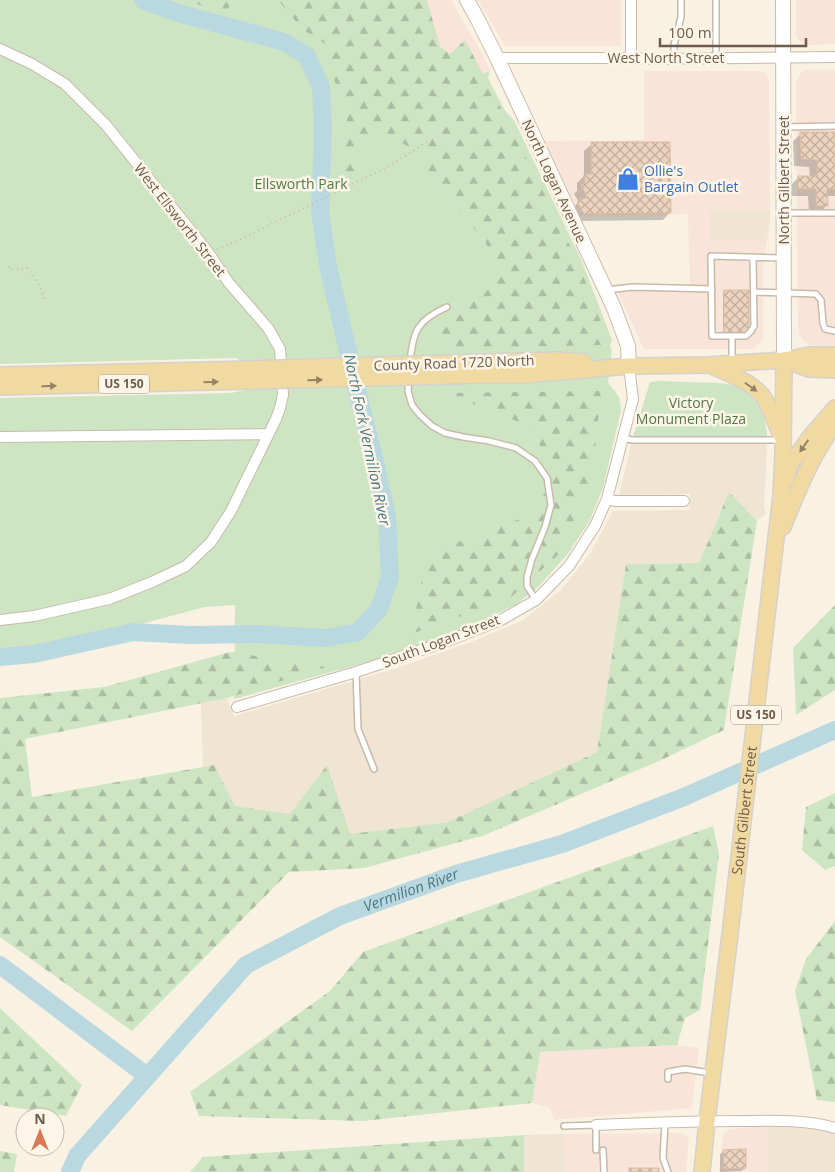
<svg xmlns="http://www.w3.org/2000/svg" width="835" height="1172" font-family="'Open Sans',sans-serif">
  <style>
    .residential { fill: #f0e4d2 }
    .commercial { fill: #f8e4d8 }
    .green { fill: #cee5c3 }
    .forest { fill: url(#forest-firs) }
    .shadow { fill: #0003 }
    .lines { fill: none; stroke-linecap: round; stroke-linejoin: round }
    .river { stroke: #bad8e0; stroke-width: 18 }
    .building { fill: url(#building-cross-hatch); stroke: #dcbba0 }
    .lane-casing { stroke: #c8baab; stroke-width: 8 }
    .street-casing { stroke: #c8baab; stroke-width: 12 }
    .secondary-casing { stroke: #ccbba9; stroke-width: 16 }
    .primary-casing { stroke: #d6d1cd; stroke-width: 18 }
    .path { stroke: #d0b7a1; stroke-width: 2; stroke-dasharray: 1 4; stroke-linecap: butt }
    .lane { stroke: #fff; stroke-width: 5 }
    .street { stroke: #fff; stroke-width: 10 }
    .secondary { stroke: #fff; stroke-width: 14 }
    .primary { stroke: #f1daa2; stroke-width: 15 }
    .primary-bridge-casing { stroke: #d6d1cd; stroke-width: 18; stroke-linecap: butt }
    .primary-bridge { stroke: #f1daa2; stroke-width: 15 }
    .oneway { fill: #958166 }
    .labels { text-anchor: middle; stroke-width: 5; stroke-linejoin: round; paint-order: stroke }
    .shield { fill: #fdf6e8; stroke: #998a7b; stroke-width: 1 }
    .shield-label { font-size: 12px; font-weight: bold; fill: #6e5b4c }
    .street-label { font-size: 14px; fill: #6e5b4c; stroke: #fdf6e8 }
    .shop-label { font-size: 14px; fill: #366cbe; stroke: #fdf6e8; text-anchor: start }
    .park-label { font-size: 14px; fill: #537948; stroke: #fdf6e8 }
    .water-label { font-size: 15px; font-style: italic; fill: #4c7886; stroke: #fdf6e8 }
  </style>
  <defs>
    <pattern id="forest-firs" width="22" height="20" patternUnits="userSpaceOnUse" patternTransform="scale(1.25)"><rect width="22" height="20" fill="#cee5c3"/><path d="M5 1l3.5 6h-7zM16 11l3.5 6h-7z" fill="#abbda1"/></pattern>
    <pattern id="building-cross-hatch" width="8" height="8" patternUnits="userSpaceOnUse" patternTransform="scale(1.25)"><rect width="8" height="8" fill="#ebd3be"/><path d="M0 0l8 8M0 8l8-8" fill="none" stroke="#c3ae9d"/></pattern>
  </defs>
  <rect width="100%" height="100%" fill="#f9f2e3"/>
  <path class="residential" d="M 710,210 L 770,210 L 770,220 L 767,241 L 710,241 Z
    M 632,440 L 767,440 L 766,470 L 764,506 L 766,514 L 757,521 L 729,492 L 699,563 L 626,564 L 597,752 L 448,822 L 350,834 L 290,814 L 234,806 L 214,766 L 203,767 L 201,703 L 227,698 L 234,716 L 394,669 L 479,639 L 523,620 L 560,591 L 590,554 L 613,511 L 690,510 L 690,494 L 619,495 Z
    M 768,1126 L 810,1128 L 835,1133 L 835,1172 L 768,1172 Z
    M 564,1134 L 565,1172 L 524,1172 L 524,1135 Z"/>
  <path class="commercial" d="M 422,0 L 451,0 L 484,57 L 490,71 L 456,83 L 414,2 Z
    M 478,0 L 621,0 L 621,46 L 505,46 Z
    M 796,0 L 835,0 L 835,44 L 807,45 L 800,42 L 796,34 Z
    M 805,70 L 835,70 L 835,346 L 820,346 L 811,345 L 804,342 L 799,334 L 798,326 L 796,82 L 801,73 Z
    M 644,71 L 762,71 L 767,75 L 769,81 L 770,210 L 710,211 L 710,241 L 767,241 L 763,268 L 763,334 L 762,341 L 757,346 L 752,349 L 644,349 L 616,289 L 690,288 L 688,214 L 580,215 L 544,141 L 644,140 Z
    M 677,1045 L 699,1048 L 692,1108 L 554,1120 L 550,1108 L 532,1103 L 539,1052 Z
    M 768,1126 L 768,1172 L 719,1172 L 723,1134 L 730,1129 Z
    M 681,1133 L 689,1137 L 686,1172 L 565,1172 L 564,1134 Z"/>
  <path class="green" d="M 0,0 L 412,0 L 456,83 L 490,71 L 488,78 L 505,111 L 514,120 L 581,259 L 612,340 L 610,347 L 612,350 L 608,383 C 617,393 621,397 621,411 L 603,488 L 589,522 L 567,555 L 539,586 L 517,604 L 463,631 L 386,657 L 234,699 L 235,605 L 205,607 L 133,626 L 39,646 L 0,649 L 0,398 L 231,393 L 249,389 L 248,361 L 241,361 L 236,358 L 0,364 Z
    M 659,381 L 718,383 L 735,385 L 749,395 L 757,404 L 764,418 L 767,432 L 767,440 L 632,440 L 650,382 Z"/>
  <path class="forest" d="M 192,0 L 237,0 L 227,9 L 201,6 Z
    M 278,0 L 427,0 L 440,47 L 450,54 L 465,40 L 508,121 L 577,260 L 607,338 L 602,345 L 522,347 L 469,351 L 448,347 L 438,333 L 458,305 L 490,289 L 492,261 L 485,240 L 434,188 L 423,154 L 381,132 L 363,144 L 352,179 L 340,181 L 348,111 L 332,75 L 327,45 L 302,29 Z
    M 601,391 L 592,479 L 559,554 L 509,599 L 411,634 L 427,554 L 530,515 L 557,475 L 529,426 L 446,393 Z
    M 729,492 L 757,521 L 724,730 L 659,761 L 482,836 L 364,868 L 289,872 L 132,1031 L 0,937 L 0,698 L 104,687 L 230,652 L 326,667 L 227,698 L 25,739 L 32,797 L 214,765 L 235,806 L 290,814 L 327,765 L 350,834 L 448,822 L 597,752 L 626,564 L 699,563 Z
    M 835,605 L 835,690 L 796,715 L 793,648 Z
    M 835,793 L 835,866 L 825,870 L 802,850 L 806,807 Z
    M 713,826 L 719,854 L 700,1010 L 685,1018 L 677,1045 L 540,1052 L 532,1103 L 363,1121 L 199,1116 L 190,1092 L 330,991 L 363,952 Z
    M 835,921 L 835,1102 L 817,1100 L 795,991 L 806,959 Z
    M 0,1008 L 82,1085 L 66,1116 L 0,1105 Z
    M 524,1135 L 524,1172 L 190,1172 L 203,1157 Z
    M 0,1151 L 17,1154 L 14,1172 L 0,1172 Z"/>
  <path class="shadow" d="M 801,134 L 835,134 L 835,196 L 826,196 L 826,206 L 819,213 L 809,213 L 808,196 L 791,196 L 791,185 L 799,177 L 810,177 L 809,167 L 794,166 L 793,141 Z
    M 592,144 L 670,212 L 663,220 L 577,221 L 570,211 L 579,202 L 574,194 L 577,191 L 577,183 L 584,176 L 584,151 Z
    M 725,291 L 748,333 L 723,334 L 723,292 Z
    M 724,1151 L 745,1168 L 741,1171 L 720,1172 L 720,1154 Z"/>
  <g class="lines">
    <g class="river">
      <path d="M 0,657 L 34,654 L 133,632 L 190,635 L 257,634 L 325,638 L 358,632 L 379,609 L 390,577 L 387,516 L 374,458 L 360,402 L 328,266 L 320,212 L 323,130 L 321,87 L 307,56 L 284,42 L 178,13 L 143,0"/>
      <path d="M 0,965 L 147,1076"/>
      <path id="s1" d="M 70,1172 L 77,1156 L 246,965 L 340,916 L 456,874 L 562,844 L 684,797 L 835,730"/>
    </g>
  </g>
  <path class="building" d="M 800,132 L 835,132 L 835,189 L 827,189 L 828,206 L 816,206 L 816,189 L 798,189 L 798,176 L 817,176 L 817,160 L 801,159 Z
    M 591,142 L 670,142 L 671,213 L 584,214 L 577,202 L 587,197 L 581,185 L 585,183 L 584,174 L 591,174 Z
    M 724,290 L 749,290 L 749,334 L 724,333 Z
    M 746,1149 L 746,1168 L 724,1169 L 723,1150 Z
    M 629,1168 L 659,1168 L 659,1172 L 629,1172 Z"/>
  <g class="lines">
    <defs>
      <path id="lane" d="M 716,0 L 716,58
        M 674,59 L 674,45 L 681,17 L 681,0
        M 784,127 L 835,126
        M 784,213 L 835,213
        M 753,257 L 754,326 L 751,331 L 746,336 L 712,336 L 711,256 L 783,258
        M 606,290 L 633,287 L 712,289
        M 754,292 L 816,294 L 821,300 L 823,323 L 825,329 L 835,331
        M 732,336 L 732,362
        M 410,362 C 413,330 418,320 447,307
        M 409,378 L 408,391 L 412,405 L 420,415 L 432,426 L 445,433 L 463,437 L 489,441 L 516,448 L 535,461 L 547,478 L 551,505 L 545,527 L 532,559 L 527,577 L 527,586 L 536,600
        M 623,438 L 632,440 L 783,440
        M 356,672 L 358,729 L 374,769
        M 668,1079 L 668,1072 L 685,1069 L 710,1073
        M 665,1123 L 663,1158 L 668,1172
        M 564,1126 L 596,1125 L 596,1150
        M 603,1150 L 604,1172"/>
      <path id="street" d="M 631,0 L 631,58
        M 0,49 L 32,64 L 65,84 L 106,125 L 208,252 L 229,283 L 268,328 L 280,349 L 283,395 L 280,408 L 276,419 L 231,511 L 211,542 L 186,566 L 152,582 L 109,599 L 34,616 L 0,620
        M 497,58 L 631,58 L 656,59 L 835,57
        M 0,437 L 268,434
        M 607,499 L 615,501 L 684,501
        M 237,707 L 356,672 L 445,642 L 501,620 L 536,600 L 569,566 L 595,526 L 607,499 L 633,399 L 629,366
        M 596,1125 C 645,1123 694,1121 743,1121 C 774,1121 805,1119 835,1128"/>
      <path id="secondary" d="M 467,0 L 478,20 L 497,58 L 614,308 L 628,346 L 629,366
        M 783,0 L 784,360"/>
      <g id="primary">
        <path d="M 785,360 L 809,369 L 835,370"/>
        <path d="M 486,362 L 557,360 L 584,362"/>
        <path d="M 710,365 C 728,374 752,381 764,398 C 771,409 775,423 781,435"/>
        <path d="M 0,375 L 249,369"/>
        <path d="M 486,375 L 525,375 L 629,366 L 708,365 L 784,360 L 809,355 L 835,355"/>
        <path d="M 0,387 L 249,381"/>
        <path d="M 786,479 L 790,465 L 810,437 L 835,408"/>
        <path d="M 783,527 C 797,492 812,455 835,424"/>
        <path id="s2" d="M 702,1172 L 707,1121 L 730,934 L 781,495 L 783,455 L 784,360"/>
      </g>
    </defs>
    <use href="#lane" class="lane-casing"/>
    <use href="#street" class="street-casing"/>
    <use href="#secondary" class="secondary-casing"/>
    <use href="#primary" class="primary-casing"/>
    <path class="path" d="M 217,249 L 235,242 L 389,166 L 430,140
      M 9,267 L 10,270 L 27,268 C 37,279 43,288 44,303"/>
    <use href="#lane" class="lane"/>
    <use href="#street" class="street"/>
    <use href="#secondary" class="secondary"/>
    <use href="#primary" class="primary"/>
    <defs>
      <path id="primary-bridge" d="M 249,369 L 486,362
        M 249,381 L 486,375"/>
    </defs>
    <use href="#primary-bridge" class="primary-bridge-casing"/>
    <use href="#primary-bridge" class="primary-bridge"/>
  </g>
  <defs><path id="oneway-solid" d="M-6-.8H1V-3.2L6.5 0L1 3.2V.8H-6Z" transform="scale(1.25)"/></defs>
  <g class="oneway">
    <use href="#oneway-solid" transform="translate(315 380) rotate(-1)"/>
    <use href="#oneway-solid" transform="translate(211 382) rotate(-1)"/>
    <use href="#oneway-solid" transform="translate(49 386) rotate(-1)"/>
    <use href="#oneway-solid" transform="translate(751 387) rotate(35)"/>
    <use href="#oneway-solid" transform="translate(804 446) rotate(125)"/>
  </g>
  <defs>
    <symbol id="shop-bare" viewBox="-9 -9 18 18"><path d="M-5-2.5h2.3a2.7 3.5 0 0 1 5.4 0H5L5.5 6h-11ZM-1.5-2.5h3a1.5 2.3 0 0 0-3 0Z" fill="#3f7fe0" stroke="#fdf6e8" stroke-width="2.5" paint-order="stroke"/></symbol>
  </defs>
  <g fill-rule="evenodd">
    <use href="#shop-bare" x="612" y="163" width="32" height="32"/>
  </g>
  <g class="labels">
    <g class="shield">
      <rect x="99" y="374.5" width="50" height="19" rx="4"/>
      <rect x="731" y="705.5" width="50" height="19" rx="4"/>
    </g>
    <g class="shield-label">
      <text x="124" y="388">US 150</text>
      <text x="756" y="719">US 150</text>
    </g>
    <g class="street-label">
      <text x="666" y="63">West North Street</text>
      <text transform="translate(784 180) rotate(-90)" y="5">North Gilbert Street</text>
      <text transform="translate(554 181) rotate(65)" y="5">North Logan Avenue</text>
      <text transform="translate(180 220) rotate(52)" y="5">West Ellsworth Street</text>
      <text transform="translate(454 363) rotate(-2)" y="5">County Road 1720 North</text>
      <text transform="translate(441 641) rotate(-21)" y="5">South Logan Street</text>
      <text dy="5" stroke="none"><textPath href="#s2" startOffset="364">South Gilbert Street</textPath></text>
    </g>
    <g class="shop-label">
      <text x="644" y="176">Ollie's<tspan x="644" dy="16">Bargain Outlet</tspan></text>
    </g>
    <g class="park-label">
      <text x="301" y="189">Ellsworth Park</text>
      <text x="691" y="408">Victory<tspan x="691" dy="16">Monument Plaza</tspan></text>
    </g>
    <g class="water-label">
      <text transform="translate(367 440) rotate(78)" y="5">North Fork Vermilion River</text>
      <text dy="5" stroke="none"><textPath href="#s1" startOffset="454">Vermilion River</textPath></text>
    </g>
  </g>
  <g transform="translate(40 1132)"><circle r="24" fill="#fdf6e8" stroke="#c4b8aa"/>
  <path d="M0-4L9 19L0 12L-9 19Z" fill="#d67b55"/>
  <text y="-8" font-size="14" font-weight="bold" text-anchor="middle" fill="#6e5b4c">N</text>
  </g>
  <path d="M660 38v8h146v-8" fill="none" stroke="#6e5b4c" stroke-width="2.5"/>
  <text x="668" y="38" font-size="15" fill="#6e5b4c" stroke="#fdf6e8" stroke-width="4" paint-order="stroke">100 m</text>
</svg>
